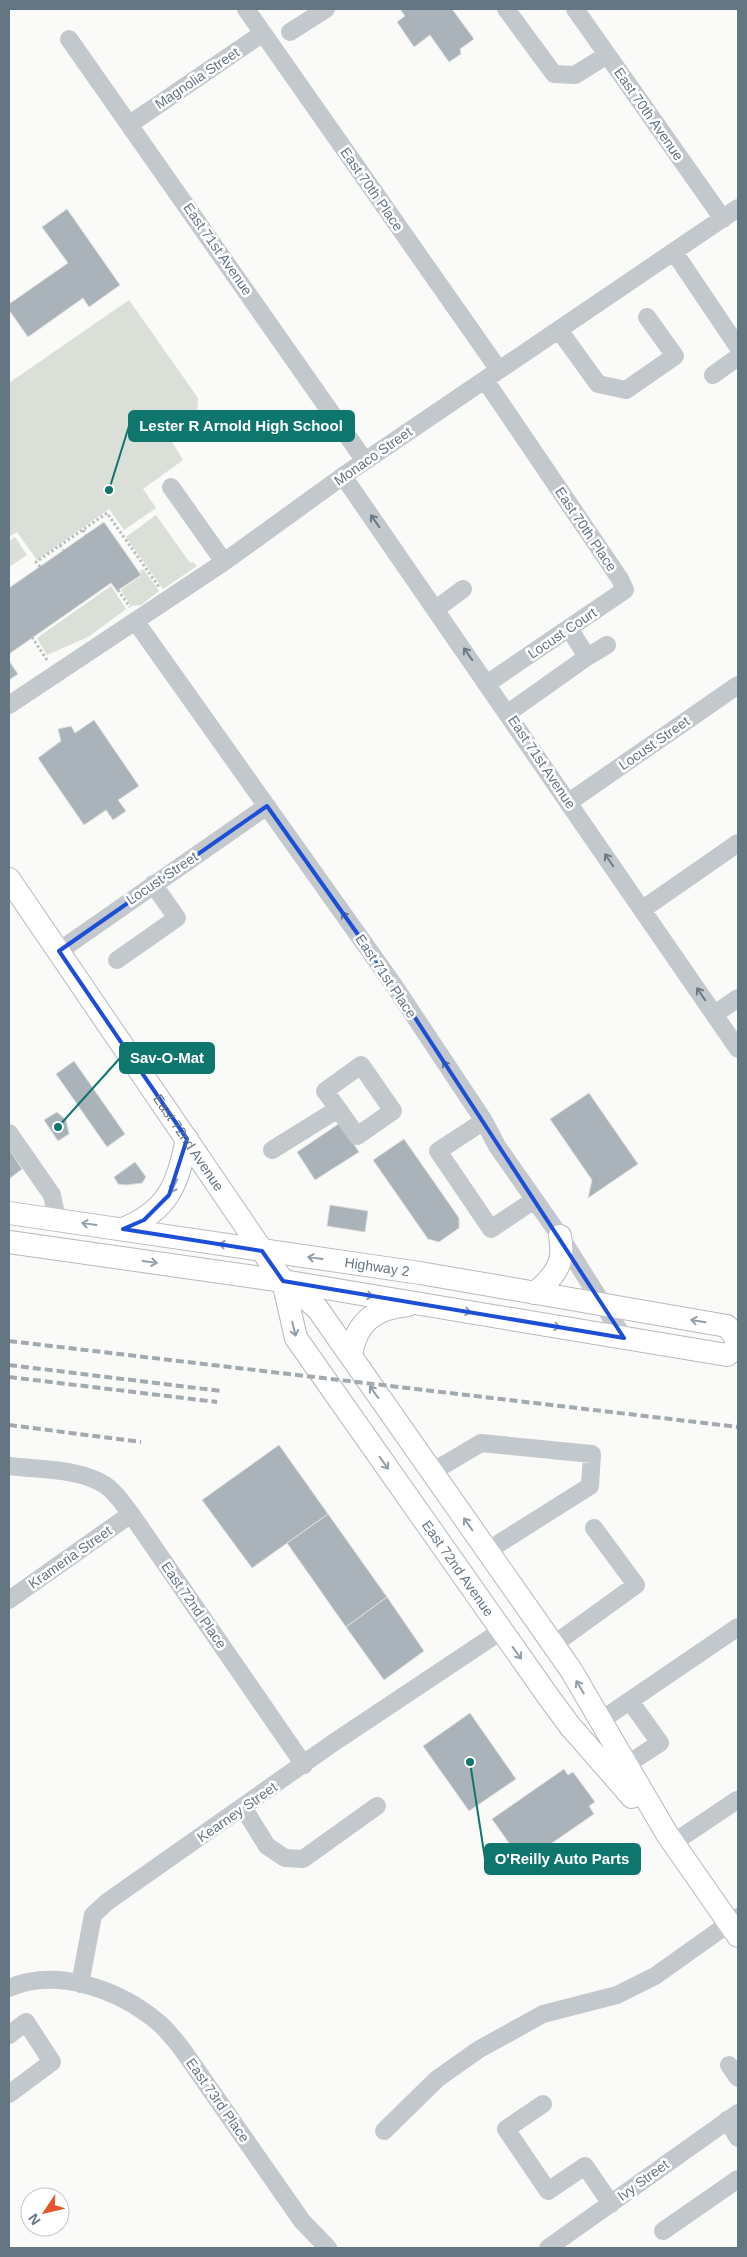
<svg xmlns="http://www.w3.org/2000/svg" width="747" height="2257" font-family="Helvetica,sans-serif">
  <style>
    .green { fill: #dadfd7 }
    .building { fill: #aab3b9; stroke: #dcdcda }
    .lines { fill: none; stroke-linecap: round; stroke-linejoin: round }
    .major-casing { stroke: #b5babe; stroke-width: 24 }
    .path { stroke: #bbbfc2; stroke-width: 3; stroke-dasharray: 2.5 2.5; stroke-linecap: butt }
    .minor { stroke: #c3c8cc; stroke-width: 18 }
    .major { stroke: #fff; stroke-width: 22 }
    .rail { stroke: #a2aab0; stroke-width: 4; stroke-dasharray: 8 4; stroke-linecap: butt }
    .oneway { stroke: #6a7a87 }
    .oneway2 { stroke: #939fa8 }
    .marked { fill: none; stroke: #1d4ed8; stroke-width: 4; stroke-linejoin: round }
    .labels { text-anchor: middle; stroke-width: 5; stroke-linejoin: round; paint-order: stroke }
    .street-label { font-size: 14px; fill: #657683; stroke: #fff }
    .leader { fill: none; stroke: #0f766e; stroke-width: 2 }
    .callout-dot { fill: #0f766e; stroke: #fff; stroke-width: 2 }
    .callout { fill: #0f766e; stroke: #0f766e; stroke-width: 2 }
    .callout-label { font-size: 15px; text-anchor: middle; font-weight: bold; fill: #fff }
  </style>
  <rect width="100%" height="100%" fill="#fafaf8"/>
  <path class="green" d="M 129,300 L 198,398 L 197,414 L 168,435 L 183,460 L 143,489 L 156,508 L 124,530 L 109,509 L 37,560 L 17,532 L 9,537 L 9,383 Z
    M 156,515 L 190,563 L 193,562 L 197,566 L 163,589 L 126,537 Z
    M 15,537 L 27,555 L 9,567 L 9,541 Z
    M 143,569 L 159,591 L 141,605 L 131,606 L 121,590 L 141,576 L 140,571 Z
    M 111,586 L 126,609 L 88,637 L 47,655 L 37,638 Z"/>
  <path class="building" d="M 400,9 L 452,9 L 474,39 L 460,49 L 461,54 L 449,62 L 430,35 L 414,47 L 397,22 L 405,16 Z
    M 67,209 L 120,285 L 89,307 L 83,298 L 28,337 L 9,310 L 9,304 L 68,263 L 42,227 Z
    M 104,522 L 141,575 L 117,591 L 111,583 L 9,654 L 9,588 Z
    M 9,661 L 18,674 L 9,680 Z
    M 94,720 L 139,786 L 118,800 L 126,811 L 113,820 L 106,810 L 84,825 L 38,758 L 61,741 L 58,729 L 71,726 L 75,733 Z
    M 74,1061 L 125,1134 L 107,1147 L 56,1074 Z
    M 589,1093 L 638,1164 L 588,1198 L 592,1180 L 550,1119 Z
    M 57,1112 L 66,1120 L 69,1134 L 58,1141 L 44,1120 Z
    M 340,1123 L 359,1152 L 315,1180 L 297,1152 Z
    M 404,1139 L 459,1218 L 459,1228 L 439,1242 L 428,1239 L 373,1160 Z
    M 9,1149 L 22,1169 L 9,1179 Z
    M 135,1162 L 146,1177 L 142,1183 L 126,1185 L 118,1184 L 114,1177 Z
    M 330,1205 L 368,1211 L 365,1232 L 327,1226 Z
    M 279,1445 L 328,1514 L 252,1568 L 202,1500 Z
    M 328,1514 L 387,1597 L 346,1627 L 287,1543 Z
    M 387,1597 L 424,1651 L 384,1680 L 346,1627 Z
    M 470,1713 L 516,1779 L 469,1811 L 423,1746 Z
    M 564,1769 L 568,1775 L 573,1772 L 595,1802 L 589,1806 L 594,1814 L 523,1863 L 492,1819 Z"/>
  <g class="lines">
    <defs>
      <g id="major">
        <path id="s1" d="M 9,879 L 283,1281 L 317,1308 L 571,1670 L 667,1834 L 738,1936"/>
        <path id="s2" d="M 9,1213 L 420,1273 L 727,1326 L 738,1341"/>
        <path d="M 123,1229 C 169,1210 177,1185 187,1139"/>
        <path d="M 9,1242 L 283,1281 L 727,1355 L 738,1346"/>
        <path id="s3" d="M 283,1281 L 296,1338 L 550,1699 L 570,1726 L 632,1797"/>
        <path d="M 535,1293 C 556,1275 565,1263 560,1236"/>
        <path d="M 351,1355 C 356,1322 375,1308 408,1305"/>
      </g>
    </defs>
    <use href="#major" class="major-casing"/>
    <path class="path" d="M 83,530 L 86,535
      M 60,545 L 63,550
      M 40,567 L 36,562 L 107,513 L 159,587
      M 118,590 L 130,607
      M 32,637 L 47,660"/>
    <path class="minor" d="M 246,9 L 499,370
      M 506,9 L 554,74 L 575,75 L 607,55
      M 575,9 L 723,219
      M 290,32 L 326,9
      M 69,39 L 365,461
      M 130,124 L 263,33
      M 674,252 L 738,347
      M 559,330 L 598,384 L 626,390 L 675,356 L 647,317
      M 713,375 L 738,357
      M 485,380 L 620,579 L 625,590 L 488,683
      M 343,476 L 738,1049
      M 171,487 L 224,562
      M 436,609 L 463,589
      M 136,622 L 393,984 L 484,1121 L 497,1146 L 560,1236 L 624,1338
      M 587,657 L 607,645
      M 9,705 L 224,562 L 343,476 L 738,208
      M 508,713 L 587,657 L 569,628
      M 569,802 L 738,685
      M 643,909 L 738,843
      M 59,951 L 267,806
      M 117,960 L 177,918 L 153,884
      M 715,1014 L 738,998
      M 484,1121 L 438,1151 L 491,1229 L 534,1200
      M 9,1133 L 52,1195 L 57,1219
      M 272,1150 L 338,1109 L 357,1136 L 393,1111 L 361,1065 L 325,1091 L 338,1109
      M 9,1466 C 39,1470 79,1468 105,1485 C 115,1491 123,1504 131,1514 L 304,1765
      M 432,1472 L 481,1443 L 592,1454 L 590,1486 L 487,1551
      M 9,1600 L 131,1514
      M 553,1645 L 636,1585 L 594,1528
      M 600,1721 L 738,1627
      M 626,1765 L 660,1743 L 630,1701
      M 243,1807 L 267,1846 L 285,1858 L 303,1859 L 377,1806
      M 673,1843 L 737,1800 L 738,1801
      M 80,1984 L 93,1915 L 107,1902 L 333,1743 L 501,1631
      M 9,1988 C 58,1967 120,1990 159,2023 C 168,2031 175,2040 182,2049 L 302,2221 L 328,2248
      M 9,2035 L 26,2022 L 52,2062 L 9,2094
      M 729,2065 L 738,2078
      M 543,2104 L 506,2129 L 548,2191 L 585,2166 L 611,2204
      M 727,2120 L 738,2138
      M 384,2131 L 437,2079 L 478,2050 L 543,2014 L 617,1995 L 655,1976 L 738,1917
      M 663,2231 L 738,2179
      M 548,2248 L 738,2113"/>
    <use href="#major" class="major"/>
    <path class="rail" d="M 9,1341 L 738,1427
      M 9,1365 L 221,1391
      M 9,1377 L 217,1402
      M 9,1425 L 141,1442"/>
  </g>
  <defs><path id="oneway-shaft" d="M-6 0H5M1.5-3L5.5 0L1.5 3" fill="none" stroke-width="1.6" stroke-linecap="round" stroke-linejoin="round" transform="scale(1.25)"/></defs>
  <g class="oneway">
    <use href="#oneway-shaft" transform="translate(375 521) rotate(-125)"/>
    <use href="#oneway-shaft" transform="translate(468 654) rotate(-125)"/>
    <use href="#oneway-shaft" transform="translate(609 860) rotate(-124)"/>
    <use href="#oneway-shaft" transform="translate(346 918) rotate(-125)"/>
    <use href="#oneway-shaft" transform="translate(701 994) rotate(-124)"/>
    <use href="#oneway-shaft" transform="translate(447 1067) rotate(-124)"/>
  </g>
  <g class="oneway2">
    <use href="#oneway-shaft" transform="translate(174 1186) rotate(115)"/>
    <use href="#oneway-shaft" transform="translate(89 1224) rotate(-172)"/>
    <use href="#oneway-shaft" transform="translate(226 1245) rotate(-171)"/>
    <use href="#oneway-shaft" transform="translate(315 1258) rotate(-172)"/>
    <use href="#oneway-shaft" transform="translate(150 1262) rotate(8)"/>
    <use href="#oneway-shaft" transform="translate(366 1295) rotate(9)"/>
    <use href="#oneway-shaft" transform="translate(464 1311) rotate(10)"/>
    <use href="#oneway-shaft" transform="translate(698 1321) rotate(-170)"/>
    <use href="#oneway-shaft" transform="translate(553 1326) rotate(10)"/>
    <use href="#oneway-shaft" transform="translate(294 1329) rotate(76)"/>
    <use href="#oneway-shaft" transform="translate(374 1392) rotate(-126)"/>
    <use href="#oneway-shaft" transform="translate(384 1463) rotate(55)"/>
    <use href="#oneway-shaft" transform="translate(468 1524) rotate(-125)"/>
    <use href="#oneway-shaft" transform="translate(517 1653) rotate(54)"/>
    <use href="#oneway-shaft" transform="translate(580 1687) rotate(-121)"/>
  </g>
  <path class="marked" d="M 267,806 L 393,984 L 624,1338 L 283,1281 L 262,1251 L 123,1229 L 144,1220 L 169,1195 L 187,1139 L 59,951 Z"/>
  <g class="labels">
    <g class="street-label">
      <text transform="translate(197 78) rotate(-34)" y="5">Magnolia Street</text>
      <text transform="translate(649 114) rotate(55)" y="5">East 70th Avenue</text>
      <text transform="translate(372 189) rotate(55)" y="5">East 70th Place</text>
      <text transform="translate(218 249) rotate(55)" y="5">East 71st Avenue</text>
      <text transform="translate(373 456) rotate(-35)" y="5">Monaco Street</text>
      <text transform="translate(586 529) rotate(56)" y="5">East 70th Place</text>
      <text transform="translate(562 633) rotate(-34)" y="5">Locust Court</text>
      <text transform="translate(654 743) rotate(-35)" y="5">Locust Street</text>
      <text transform="translate(542 762) rotate(56)" y="5">East 71st Avenue</text>
      <text transform="translate(162 878) rotate(-34)" y="5">Locust Street</text>
      <text transform="translate(386 976) rotate(56)" y="5">East 71st Place</text>
      <text dy="5" stroke="none"><textPath href="#s1" startOffset="319">East 72nd Avenue</textPath></text>
      <text dy="5" stroke="none"><textPath href="#s2" startOffset="372">Highway 2</textPath></text>
      <text transform="translate(70 1557) rotate(-35)" y="5">Krameria Street</text>
      <text dy="5" stroke="none"><textPath href="#s3" startOffset="340">East 72nd Avenue</textPath></text>
      <text transform="translate(194 1605) rotate(55)" y="5">East 72nd Place</text>
      <text transform="translate(237 1812) rotate(-35)" y="5">Kearney Street</text>
      <text transform="translate(218 2100) rotate(55)" y="5">East 73rd Place</text>
      <text transform="translate(643 2180) rotate(-36)" y="5">Ivy Street</text>
    </g>
  </g>
  <path class="leader" d="M109 490L129 426M58 1127L120 1058M470 1762L485 1859"/>
  <g class="callout-dot">
    <circle cx="109" cy="490" r="5"/>
    <circle cx="58" cy="1127" r="5"/>
    <circle cx="470" cy="1762" r="5"/>
  </g>
  <g class="callout">
    <rect x="129" y="411" width="225" height="30" rx="5"/>
    <rect x="120" y="1043" width="94" height="30" rx="5"/>
    <rect x="485" y="1844" width="155" height="30" rx="5"/>
  </g>
  <g class="callout-label">
    <text x="241" y="431">Lester R Arnold High School</text>
    <text x="167" y="1063">Sav-O-Mat</text>
    <text x="562" y="1864">O'Reilly Auto Parts</text>
  </g>
  <rect width="747" height="2257" fill="none" stroke="#657683" stroke-width="20"/>
  <g transform="translate(45 2212) rotate(235)"><circle r="24" fill="#ffffff" stroke="#c1c8cd"/>
  <path d="M0-4L9 19L0 12L-9 19Z" fill="#e4572e"/>
  <text y="-8" font-size="14" font-weight="bold" text-anchor="middle" fill="#657683">N</text>
  </g>
</svg>
